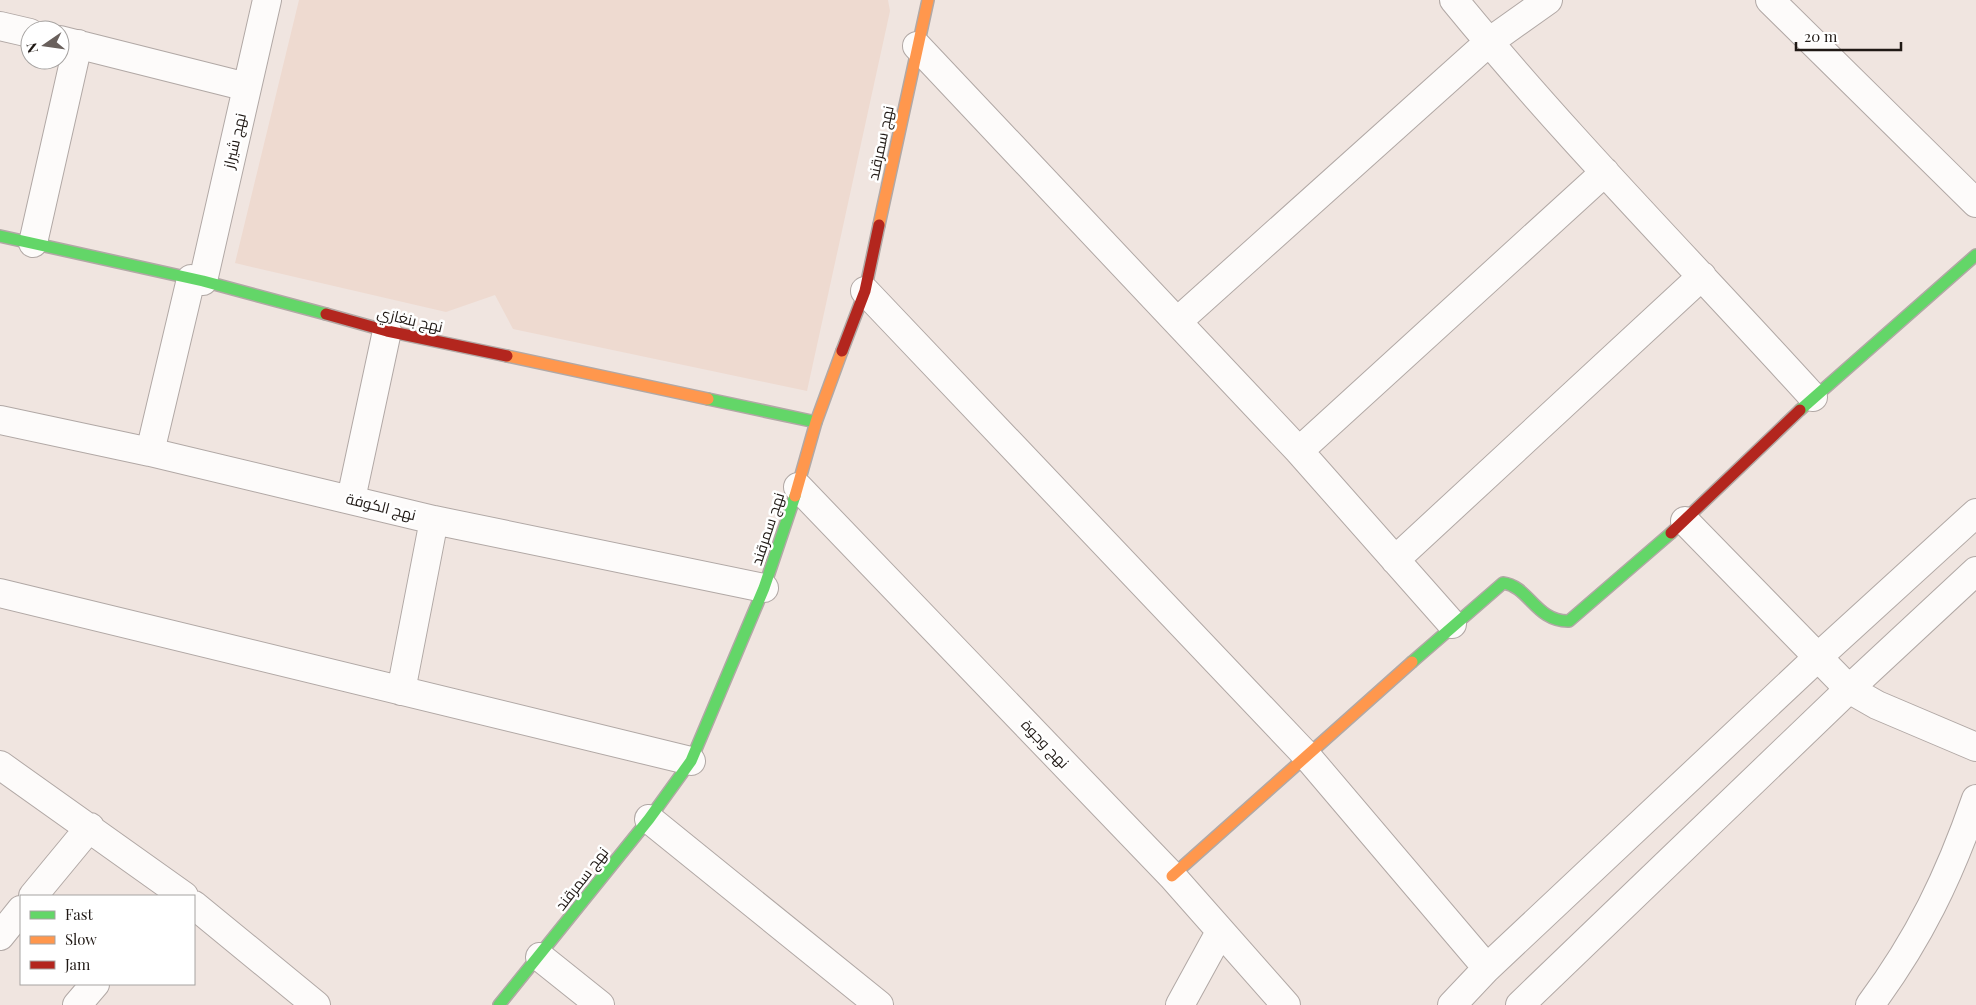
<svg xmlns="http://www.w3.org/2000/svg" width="1976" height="1005" font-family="'Playfair Display',Cairo,serif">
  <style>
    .built { fill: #eedad0 }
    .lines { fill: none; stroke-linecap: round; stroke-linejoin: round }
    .street-casing { stroke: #b1a8a5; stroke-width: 30 }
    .fast-casing { stroke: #b1a8a5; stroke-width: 14 }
    .slow-casing { stroke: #b1a8a5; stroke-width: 14 }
    .jam-casing { stroke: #b1a8a5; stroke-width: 14 }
    .street { stroke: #fdfbfa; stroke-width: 28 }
    .fast { stroke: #63d668; stroke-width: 11 }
    .slow { stroke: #ff974d; stroke-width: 11 }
    .jam { stroke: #b3261e; stroke-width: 11 }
    .labels { text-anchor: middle; stroke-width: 5; stroke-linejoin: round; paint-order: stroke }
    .street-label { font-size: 15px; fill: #201915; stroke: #fff }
  </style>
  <rect width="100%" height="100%" fill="#f0e5e0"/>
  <path class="built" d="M 299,0 L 888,0 L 890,11 L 807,391 L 513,329 L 495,295 L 446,312 L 235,263 Z"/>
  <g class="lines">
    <defs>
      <path id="street" d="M 1454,0 C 1567,138 1693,265 1813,397
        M 1770,0 L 1976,203
        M 0,26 L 30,33
        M 60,40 L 247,87
        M 917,46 L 1299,451 L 1452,624
        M 33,243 L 78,44
        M 203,281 L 267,0
        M 865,291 L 1306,755 L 1487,968
        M 1178,321 L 1489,42 L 1548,0
        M 0,420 L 150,452 L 434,520 L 764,588
        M 1299,451 L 1605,172
        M 150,452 L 191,279
        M 798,487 L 1172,876 L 1286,1005
        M 351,499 L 387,331
        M 1685,521 L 1849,689 L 1877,705 L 1976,747
        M 1395,560 L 1702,276
        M 0,593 L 691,761
        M 401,691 L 434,520
        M 0,765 L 184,896
        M 649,819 L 879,1005
        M 33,896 L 90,827
        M 194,905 L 316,1005
        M 0,936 L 21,910
        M 540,957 L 600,1005
        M 77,1005 L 95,984
        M 1180,1005 L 1220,932
        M 1452,1005 L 1487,968 L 1817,658 L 1976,513
        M 1520,1005 L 1849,689 L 1976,571
        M 1870,1005 C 1919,939 1949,877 1976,799"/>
      <path id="fast" d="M 0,236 L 203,281 L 326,314
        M 708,399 L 816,422
        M 1800,410 L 1976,255
        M 1412,662 L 1503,583 C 1529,586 1536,622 1569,621 L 1671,533
        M 499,1005 L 649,819 L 691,761 L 764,588 L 795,496"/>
      <path id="slow" d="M 879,225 L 928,0
        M 507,356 L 708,399
        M 795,496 L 816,422 L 842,351
        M 1172,876 L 1412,662"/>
      <path id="jam" d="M 326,314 L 387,331 L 507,356
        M 842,351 L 865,291 L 879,225
        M 1671,533 L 1800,410"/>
    </defs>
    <use href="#street" class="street-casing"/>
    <use href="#fast" class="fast-casing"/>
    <use href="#slow" class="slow-casing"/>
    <use href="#jam" class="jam-casing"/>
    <use href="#street" class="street"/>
    <use href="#fast" class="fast"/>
    <use href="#slow" class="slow"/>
    <use href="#jam" class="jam"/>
  </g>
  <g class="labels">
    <g class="street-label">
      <text transform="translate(235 141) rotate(-77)" y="5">نهج شيراز</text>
      <text transform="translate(881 143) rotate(-78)" y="5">نهج سمرقند</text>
      <text transform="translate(410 320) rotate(13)" y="5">نهج بنغازي</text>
      <text transform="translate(381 507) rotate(14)" y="5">نهج الكوفة</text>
      <text transform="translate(768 529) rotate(-72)" y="5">نهج سمرقند</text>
      <text transform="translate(1045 744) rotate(46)" y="5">نهج وجوة</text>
      <text transform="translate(582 879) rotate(-52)" y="5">نهج سمرقند</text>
    </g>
  </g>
  <rect x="20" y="895" width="175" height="90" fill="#ffffff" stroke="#a6a3a1"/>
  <rect x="30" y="911" width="25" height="8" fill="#63d668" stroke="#a6a3a1"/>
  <text x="65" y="920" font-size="15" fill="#201915">Fast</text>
  <rect x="30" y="936" width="25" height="8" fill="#ff974d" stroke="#a6a3a1"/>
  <text x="65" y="945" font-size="15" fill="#201915">Slow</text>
  <rect x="30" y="961" width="25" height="8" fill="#b3261e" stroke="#a6a3a1"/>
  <text x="65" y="970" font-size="15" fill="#201915">Jam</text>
  <g transform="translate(45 45) rotate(257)"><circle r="24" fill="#ffffff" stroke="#a6a3a1"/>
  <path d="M0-4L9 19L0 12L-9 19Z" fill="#69605c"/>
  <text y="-8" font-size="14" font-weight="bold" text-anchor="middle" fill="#201915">N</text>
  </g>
  <path d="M1796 42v8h105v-8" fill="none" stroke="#201915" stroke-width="2.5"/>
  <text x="1804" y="42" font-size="15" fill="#201915" stroke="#ffffff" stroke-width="4" paint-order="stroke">20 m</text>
</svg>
